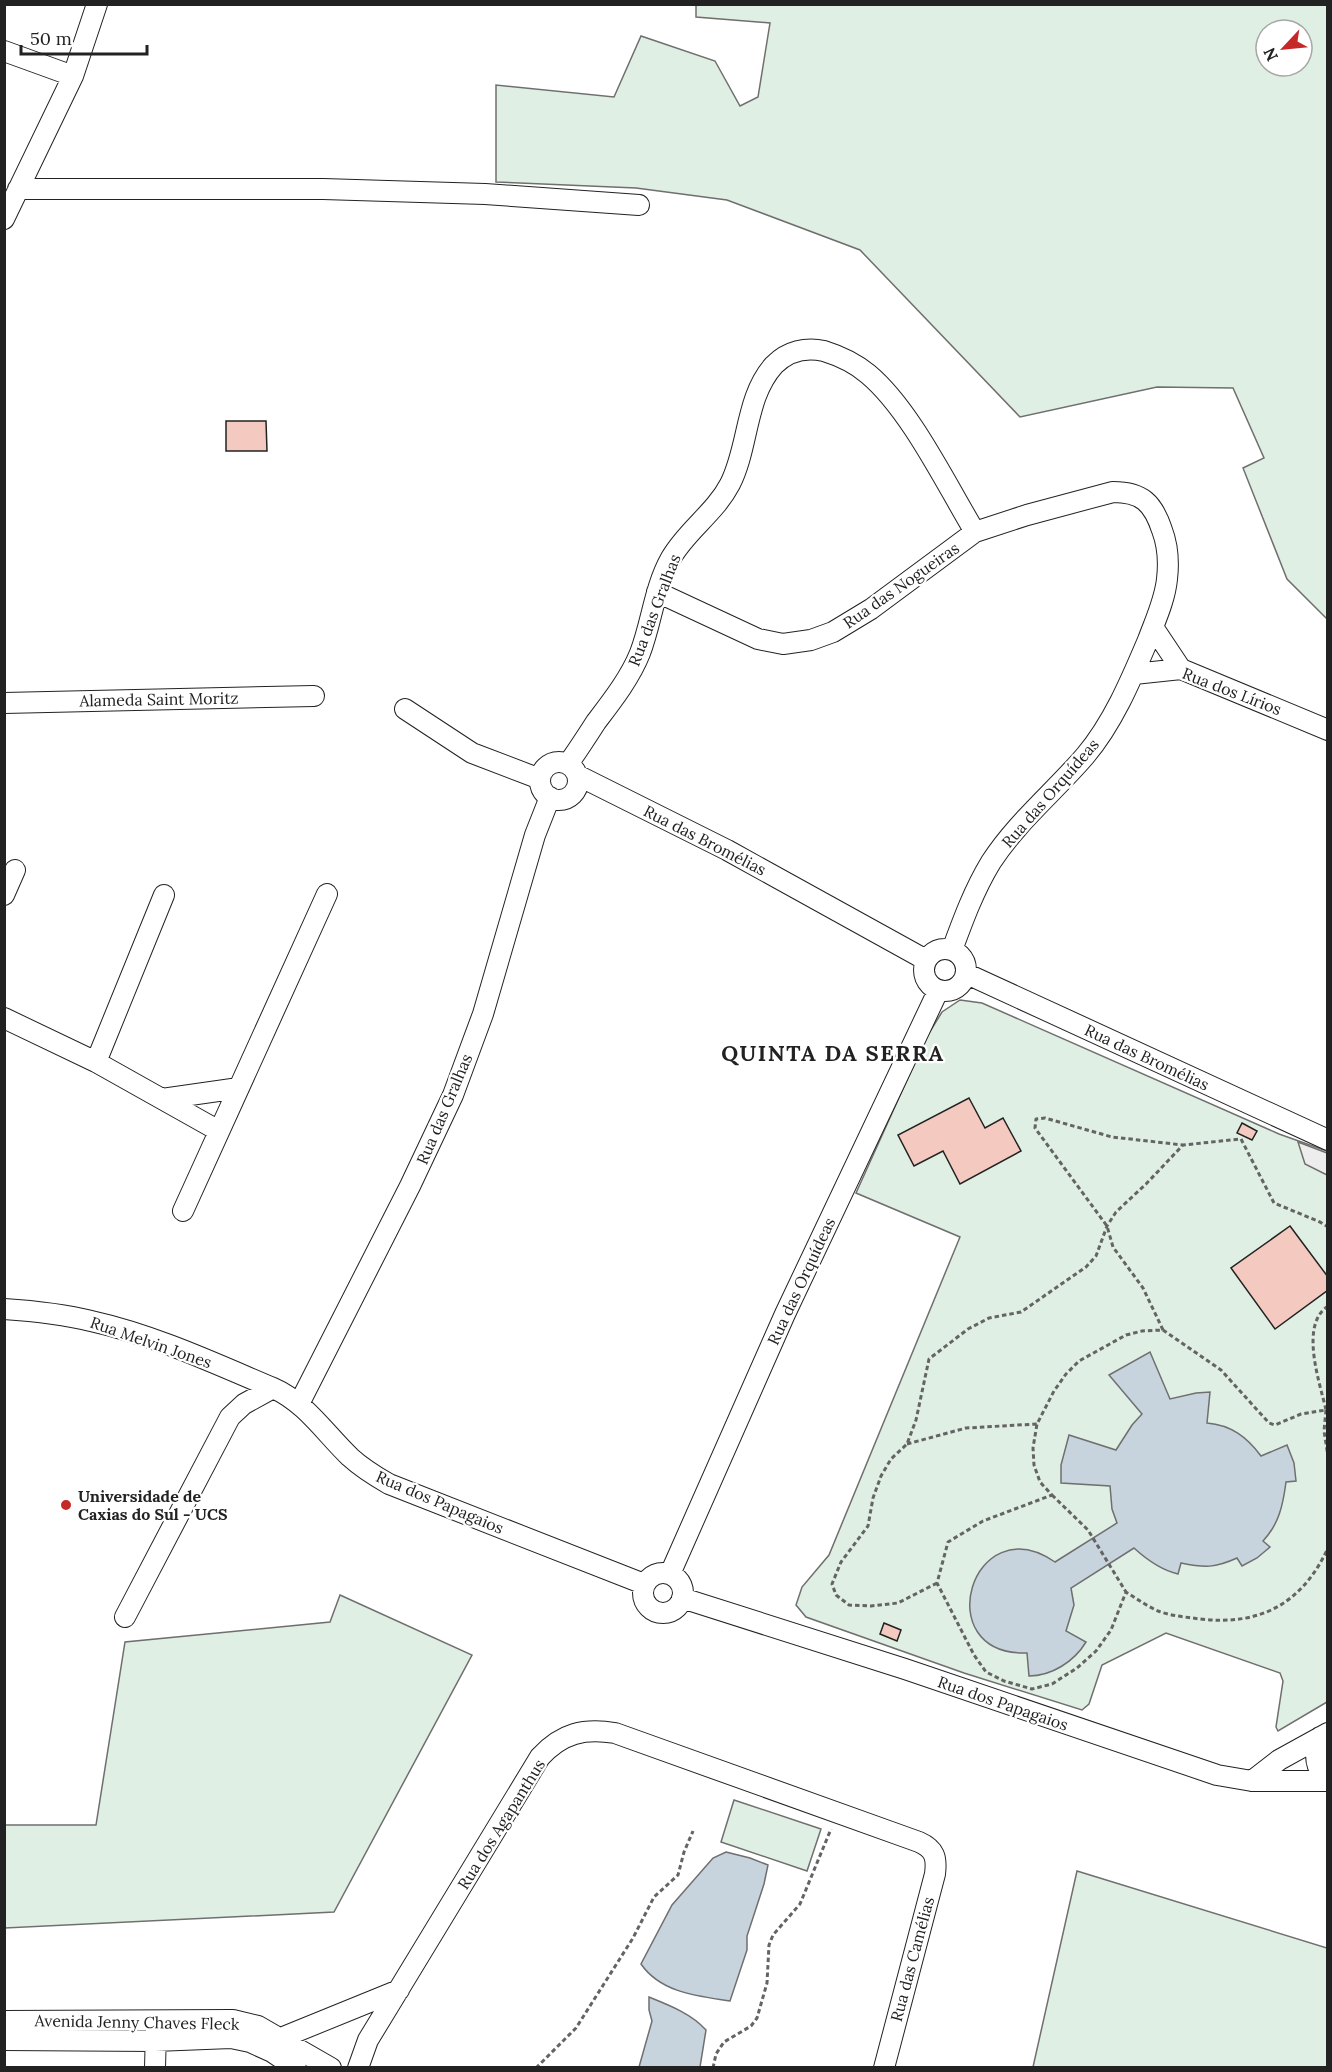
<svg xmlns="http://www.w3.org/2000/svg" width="1332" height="2072" font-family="Lora,serif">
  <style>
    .green { fill: #e0efe3; stroke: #6f6f6f; stroke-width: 1.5; fill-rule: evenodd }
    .parking { fill: #ededed; stroke: #6f6f6f; stroke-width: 1.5 }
    .water { fill: #c7d3dd; stroke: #6f6f6f; stroke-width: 1.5 }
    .building { fill: #f3c9c0; stroke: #222; stroke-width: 1.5 }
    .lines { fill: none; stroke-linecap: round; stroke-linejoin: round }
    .minor-casing { stroke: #222; stroke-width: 22 }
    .path { stroke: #646464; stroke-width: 3; stroke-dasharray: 4.5 3; stroke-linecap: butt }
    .minor { stroke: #fff; stroke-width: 20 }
    .poi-dot { fill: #c62828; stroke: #fff; stroke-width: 2 }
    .labels { text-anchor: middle; stroke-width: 4.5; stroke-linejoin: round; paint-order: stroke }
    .street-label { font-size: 16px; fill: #222; stroke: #fff }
    .poi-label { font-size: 16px; font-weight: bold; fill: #222; stroke: #fff; text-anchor: start }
    .district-label { font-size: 22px; font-weight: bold; letter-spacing: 1.5px; fill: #222; stroke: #fff }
  </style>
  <rect width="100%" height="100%" fill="#fff"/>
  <path class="green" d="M 696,5 L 1327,5 L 1327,619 L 1287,579 L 1243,468 L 1264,458 L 1233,388 L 1157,387 L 1020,417 L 860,250 L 727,200 L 636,188 L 496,182 L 496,85 L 614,97 L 641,36 L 715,61 L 740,106 L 758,97 L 770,23 L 696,17 ZM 1266,30 L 1302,30 L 1302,66 L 1266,66 Z
    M 960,1000 L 982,1003 L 1279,1134 L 1327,1151 L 1327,1702 L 1278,1731 L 1276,1727 L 1283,1681 L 1280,1673 L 1166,1633 L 1102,1665 L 1089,1704 L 1082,1710 L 964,1673 L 806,1617 L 796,1605 L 802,1587 L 829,1555 L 960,1237 L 856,1193 L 926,1038 L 942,1012 Z
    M 340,1595 L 472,1655 L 334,1912 L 5,1928 L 5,1825 L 96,1825 L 125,1642 L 330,1622 Z
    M 734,1800 L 821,1829 L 807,1871 L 721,1842 Z
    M 1077,1871 L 1327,1948 L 1327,2067 L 1033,2067 Z"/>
  <path class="parking" d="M 1298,1142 L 1327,1153 L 1327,1175 L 1305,1164 Z"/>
  <path class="water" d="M 1150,1352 L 1170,1399 L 1196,1393 L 1210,1392 L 1207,1423 C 1231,1425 1247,1437 1261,1456 L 1287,1445 L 1294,1463 L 1296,1481 L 1286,1482 C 1283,1505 1279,1524 1263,1541 L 1270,1547 L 1257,1558 L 1242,1566 L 1237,1558 C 1215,1568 1205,1568 1181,1563 L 1178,1574 C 1161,1570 1146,1559 1134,1548 L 1071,1588 L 1074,1605 L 1066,1631 L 1086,1642 C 1074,1662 1051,1676 1029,1676 L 1027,1653 C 927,1656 972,1505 1055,1562 L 1117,1523 L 1112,1509 L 1110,1486 L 1061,1483 L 1061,1465 L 1069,1435 L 1116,1450 L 1132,1425 L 1142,1414 L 1109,1375 Z
    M 726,1852 L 750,1858 L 768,1865 L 764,1884 L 747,1936 L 747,1950 L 730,2001 C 698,1996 661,1993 641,1964 L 672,1905 L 713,1858 Z
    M 649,1997 C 669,2005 692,2014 706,2030 L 700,2067 L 639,2067 L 652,2021 L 649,2010 Z"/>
  <path class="building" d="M 226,421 L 266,421 L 267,451 L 226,451 Z
    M 969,1098 L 985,1128 L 1003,1118 L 1021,1151 L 960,1184 L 943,1151 L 914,1166 L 898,1135 Z
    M 1242,1123 L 1257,1131 L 1252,1140 L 1237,1133 Z
    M 1290,1226 L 1328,1277 L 1328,1290 L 1275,1329 L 1231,1268 Z
    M 884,1623 L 901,1630 L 897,1641 L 880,1634 Z"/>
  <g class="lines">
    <defs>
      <path id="minor" d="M 4,51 L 73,76
        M 18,189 L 323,189 L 485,194 L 639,205
        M 4,219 L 73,76 L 97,4
        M 657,592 L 758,639 L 783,644 L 811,640 L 833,632 L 871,609 L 975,532 L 1027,515 L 1113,492 C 1142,492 1153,503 1162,530 C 1168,546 1169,562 1167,579 C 1165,600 1155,621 1148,640 C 1131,680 1113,723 1085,756 C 1054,792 1017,822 991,862 C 974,890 963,920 952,950
        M 1153,627 L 1181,669
        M 1134,674 L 1181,669 L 1328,730
        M 4,703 L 314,696
        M 405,709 L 472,753 L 540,779
        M540 781a19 19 0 1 1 38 0a19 19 0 1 1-38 0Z
        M 568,764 C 578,750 587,736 596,722 C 612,701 630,678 640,653 C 652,622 654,588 671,558 C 687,530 715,513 730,484 C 749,447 745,397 774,365 C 788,351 806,347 824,351 C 840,356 855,363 868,374 C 910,409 946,484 975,532
        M 577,775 L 727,850 L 926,960
        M 4,895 L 15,870
        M924 970a21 21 0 1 1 42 0a21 21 0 1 1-42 0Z
        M 967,974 L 1328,1140
        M 4,1018 L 96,1062 L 219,1131
        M 96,1062 L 164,895
        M 162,1099 L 239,1088
        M 183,1211 L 327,894
        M 4,1309 C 34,1311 63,1314 91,1321 C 154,1335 214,1363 273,1388 C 305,1402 325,1433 350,1457 C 362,1468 375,1476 389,1484 L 644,1584
        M 299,1404 L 410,1186 L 453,1095 L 483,1014 L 535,835 L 550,797
        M643 1593a20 20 0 1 1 40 0a20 20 0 1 1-40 0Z
        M 670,1574 L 785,1314 L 938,991
        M 682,1598 L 905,1669 L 1217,1775 L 1252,1781 L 1328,1781
        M 125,1617 L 230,1417 L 244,1404 L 273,1388
        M 1320,1737 C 1314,1753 1314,1768 1328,1779
        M 1252,1781 L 1279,1760 L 1328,1733
        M 4,2021 L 233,2020 L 258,2026 L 331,2068
        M 4,2040 L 155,2041 L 231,2038 L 250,2042 L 272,2052 L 296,2068
        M 277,2045 L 281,2038 L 399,1990
        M 155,2068 L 156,2030
        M 358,2068 L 368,2040 L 379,2022 L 540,1757 C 562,1733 584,1728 615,1733 L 919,1842 C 935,1849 937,1858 935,1874 L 884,2068"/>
    </defs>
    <use href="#minor" class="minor-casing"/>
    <path class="path" d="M 1328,1306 C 1299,1325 1320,1383 1326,1410 L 1301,1414 L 1275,1425 L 1269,1423 L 1221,1370 L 1163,1330 L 1142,1331 L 1126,1335 L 1079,1361 L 1066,1374 L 1054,1391 L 1037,1424 L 1033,1448 L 1034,1465 L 1040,1482 L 1052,1495 L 983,1521 L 948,1542 L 937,1583 L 974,1655 L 986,1672 L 1004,1681 L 1032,1689 L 1052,1684 L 1077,1668 L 1096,1651 L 1111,1630 L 1126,1592 C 1137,1599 1147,1606 1158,1611 C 1171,1616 1186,1617 1200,1619 C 1260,1626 1302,1604 1328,1548
      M 1163,1330 L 1143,1288 L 1113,1247 L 1107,1226 L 1035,1128 L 1036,1119 L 1045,1118 L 1112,1137 L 1183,1145
      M 1326,1410 L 1324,1431 L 1328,1456
      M 907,1444 L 966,1428 L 1037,1424
      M 1052,1495 L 1088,1530 L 1126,1592
      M 937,1583 L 898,1603 L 871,1606 L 849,1605 L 836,1595 L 832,1584 L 841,1562 L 868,1526 L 873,1498 L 881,1476 L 891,1459 L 907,1444 L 916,1420 L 929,1359 L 968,1329 L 989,1318 L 1021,1312 L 1086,1267 L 1096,1256 L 1107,1226 L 1116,1212 L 1146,1184 L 1183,1145 L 1241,1139 L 1274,1203 L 1320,1222 L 1328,1227
      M 536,2068 L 576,2028 L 633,1938 L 654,1897 L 678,1875 L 684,1852 L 693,1831
      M 713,2068 L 716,2054 L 724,2042 L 751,2026 L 757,2018 L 767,1983 L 769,1945 L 773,1935 L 800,1904 L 831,1829"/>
    <use href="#minor" class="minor"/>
  </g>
  <circle class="poi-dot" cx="66" cy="1505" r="6"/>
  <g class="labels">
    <g class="street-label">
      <text transform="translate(901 585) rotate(-35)" y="6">Rua das Nogueiras</text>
      <text transform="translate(654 610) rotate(-69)" y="6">Rua das Gralhas</text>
      <text transform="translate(1232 691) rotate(21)" y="6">Rua dos Lírios</text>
      <text transform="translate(159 699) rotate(-1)" y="6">Alameda Saint Moritz</text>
      <text transform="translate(1050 793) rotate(-49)" y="6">Rua das Orquídeas</text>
      <text transform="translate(705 840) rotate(27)" y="6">Rua das Bromélias</text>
      <text transform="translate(1147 1057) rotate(25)" y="6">Rua das Bromélias</text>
      <text transform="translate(444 1109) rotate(-67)" y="6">Rua das Gralhas</text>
      <text transform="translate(801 1281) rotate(-65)" y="6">Rua das Orquídeas</text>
      <text transform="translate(151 1342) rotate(19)" y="6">Rua Melvin Jones</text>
      <text transform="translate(440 1502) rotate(23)" y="6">Rua dos Papagaios</text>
      <text transform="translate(1003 1703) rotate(19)" y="6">Rua dos Papagaios</text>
      <text transform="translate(501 1824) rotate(-58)" y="6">Rua dos Agapanthus</text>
      <text transform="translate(912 1959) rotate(-75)" y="6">Rua das Camélias</text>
      <text transform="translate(137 2022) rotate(1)" y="6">Avenida Jenny Chaves Fleck</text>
    </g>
    <g class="poi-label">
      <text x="78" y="1502">Universidade de<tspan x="78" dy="18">Caxias do Sul - UCS</tspan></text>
    </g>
    <g class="district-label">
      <text x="833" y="1061">QUINTA DA SERRA</text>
    </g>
  </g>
  <rect width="1332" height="2072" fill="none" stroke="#222222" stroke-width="12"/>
  <g transform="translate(1284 48) rotate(244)"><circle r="28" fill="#ffffff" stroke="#a7a7a7" stroke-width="1.5"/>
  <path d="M0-4.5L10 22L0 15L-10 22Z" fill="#c62828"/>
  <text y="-9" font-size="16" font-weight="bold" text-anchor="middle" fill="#222222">N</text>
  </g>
  <path d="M21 45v9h126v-9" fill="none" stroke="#222222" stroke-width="3"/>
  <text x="30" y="45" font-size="18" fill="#222222" stroke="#ffffff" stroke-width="4.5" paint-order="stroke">50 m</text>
</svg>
